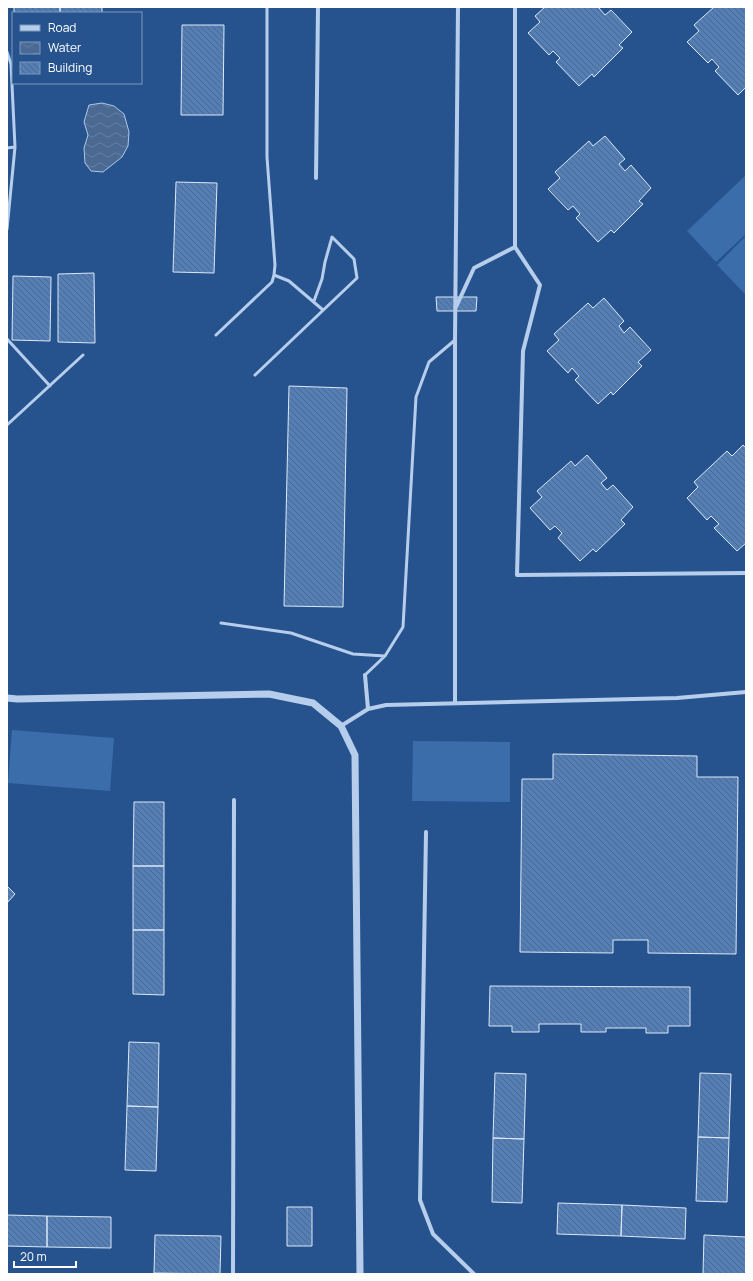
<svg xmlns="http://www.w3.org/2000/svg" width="753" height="1281" font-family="Manrope,sans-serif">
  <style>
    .pitch { fill: #3b6daa }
    .water { fill: url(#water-waves); stroke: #abc9eb }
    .building { fill: url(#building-back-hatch); stroke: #dbe8f8 }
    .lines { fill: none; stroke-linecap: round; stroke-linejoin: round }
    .service { stroke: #b6ceeb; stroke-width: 3 }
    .minor { stroke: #b6ceeb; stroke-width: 4 }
    .tertiary { stroke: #b6ceeb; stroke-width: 7 }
  </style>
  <defs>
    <pattern id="water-waves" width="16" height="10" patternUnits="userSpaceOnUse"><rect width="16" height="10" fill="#4a6993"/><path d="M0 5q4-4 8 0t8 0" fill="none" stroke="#6580a3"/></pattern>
    <pattern id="building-back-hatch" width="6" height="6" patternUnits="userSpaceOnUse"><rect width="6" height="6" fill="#537fb6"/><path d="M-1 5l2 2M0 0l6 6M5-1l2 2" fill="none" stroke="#506886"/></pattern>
  </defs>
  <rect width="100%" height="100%" fill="#26538e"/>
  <path class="pitch" d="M 746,175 L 746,234 L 716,262 L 687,231 Z
    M 746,236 L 746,295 L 717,265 Z
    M 12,730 L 114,738 L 110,791 L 8,783 Z
    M 413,741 L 510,742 L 510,802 L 412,801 Z"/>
  <path class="water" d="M 102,103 L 114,106 L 124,114 L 129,132 L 128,146 L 122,157 L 103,172 L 91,171 L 85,163 L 84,148 L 88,135 L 84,122 L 89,105 Z"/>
  <path class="building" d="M 14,7 L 60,7 L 60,13 L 14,13 Z
    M 60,7 L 102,7 L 102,13 L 60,13 Z
    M 545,7 L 601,7 L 599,8 L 605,15 L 611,10 L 632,32 L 619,45 L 623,48 L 594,77 L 592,74 L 579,86 L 556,62 L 560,58 L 553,51 L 549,55 L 528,33 L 540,22 L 535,16 Z
    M 714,7 L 746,7 L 746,87 L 738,95 L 715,71 L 719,67 L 712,59 L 708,63 L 687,42 L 699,31 L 694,25 Z
    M 182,25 L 224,25 L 223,115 L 181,115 Z
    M 605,136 L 625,159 L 619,164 L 625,171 L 631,165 L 651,188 L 639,201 L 643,204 L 614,233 L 611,230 L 598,242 L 576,218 L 580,214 L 573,206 L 568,210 L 548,189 L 560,178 L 555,172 L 589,141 L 593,146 Z
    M 176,182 L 217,183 L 214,273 L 173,272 Z
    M 94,273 L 95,343 L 58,342 L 58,274 Z
    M 13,276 L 51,277 L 50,341 L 12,340 Z
    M 436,297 L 477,297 L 476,311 L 437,311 Z
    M 604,298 L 624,321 L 619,326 L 624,333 L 630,327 L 651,350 L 638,362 L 642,366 L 613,395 L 611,392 L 598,404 L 575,380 L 579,376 L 572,368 L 568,373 L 547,351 L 559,340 L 554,334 L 588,303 L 593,308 Z
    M 289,386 L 347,388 L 343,607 L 284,606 Z
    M 743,445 L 746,448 L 746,543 L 737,551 L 714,528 L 719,524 L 711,516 L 707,520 L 687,498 L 698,487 L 694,482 L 727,451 L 732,456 Z
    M 587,455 L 607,478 L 601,483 L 607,490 L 613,485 L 633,507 L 621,520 L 625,524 L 596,552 L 593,549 L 580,561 L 558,538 L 562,533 L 555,526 L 550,530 L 530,508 L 542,497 L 537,491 L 571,461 L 575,466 Z
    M 553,754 L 697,756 L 697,777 L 738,777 L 736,954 L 648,953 L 648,940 L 613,940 L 613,953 L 520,952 L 522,779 L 553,779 Z
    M 134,802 L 164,802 L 164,866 L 133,866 Z
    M 133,866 L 164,866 L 164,930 L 133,930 Z
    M 7,886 L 15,894 L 7,903 Z
    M 133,930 L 164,930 L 164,995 L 133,994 Z
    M 490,986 L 690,987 L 690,1026 L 668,1026 L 668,1033 L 646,1033 L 646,1028 L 606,1028 L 606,1032 L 581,1032 L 581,1024 L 539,1024 L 539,1032 L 512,1032 L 512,1026 L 489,1026 Z
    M 129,1042 L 159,1043 L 158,1107 L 127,1106 Z
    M 495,1073 L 526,1074 L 524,1139 L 493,1138 Z
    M 700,1073 L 731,1074 L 729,1138 L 698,1137 Z
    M 127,1106 L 158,1107 L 156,1171 L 125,1170 Z
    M 698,1137 L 729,1138 L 727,1202 L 696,1201 Z
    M 493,1138 L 524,1139 L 522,1203 L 492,1202 Z
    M 558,1203 L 622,1205 L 621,1236 L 557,1234 Z
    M 622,1205 L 686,1208 L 685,1239 L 621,1236 Z
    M 287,1207 L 312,1207 L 312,1246 L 287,1246 Z
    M 7,1215 L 47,1216 L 47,1247 L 7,1246 Z
    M 47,1216 L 111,1217 L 111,1248 L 47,1247 Z
    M 155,1235 L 221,1236 L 220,1274 L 154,1273 Z
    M 704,1235 L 746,1237 L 746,1274 L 703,1274 Z"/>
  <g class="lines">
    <path class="service" d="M 7,52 L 11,64 L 15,147 L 7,148
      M 7,229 L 15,147
      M 274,275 L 289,281 L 323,310
      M 216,335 L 272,282 L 274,275 L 275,265 L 267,157 L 267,7
      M 7,339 L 50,386
      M 255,375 L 357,278 L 354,259 L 332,237 L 325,262 L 322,279 L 314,301
      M 7,425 L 83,355
      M 221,623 L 291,633 L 353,654 L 385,656
      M 365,675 L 385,656 L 403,627 L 416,397 L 429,362 L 455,340"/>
    <path class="minor" d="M 515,7 L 515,247 L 540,285 L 523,351 L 517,575 L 746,573
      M 316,178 L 318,7
      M 456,307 L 474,268 L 515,247
      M 365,675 L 368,709
      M 455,703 L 455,340 L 458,7
      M 341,726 L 368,709 L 386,705 L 677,698 L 746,692
      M 426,832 L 420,1200 L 433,1234 L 474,1274
      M 233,1274 L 234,800"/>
    <path class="tertiary" d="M 7,698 L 17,699 L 269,694 L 313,703 L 341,726 L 355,755 L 360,1274"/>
  </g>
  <rect width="753" height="1281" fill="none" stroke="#ffffff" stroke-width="16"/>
  <rect x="12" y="12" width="130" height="72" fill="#26538e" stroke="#7d98bb"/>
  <rect x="20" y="25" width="20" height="6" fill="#b6ceeb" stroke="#7d98bb"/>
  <text x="48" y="32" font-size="12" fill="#ffffff">Road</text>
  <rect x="20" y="42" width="20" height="12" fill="url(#water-waves)" stroke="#7d98bb"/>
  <text x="48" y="52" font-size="12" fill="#ffffff">Water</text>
  <rect x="20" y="62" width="20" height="12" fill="url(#building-back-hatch)" stroke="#7d98bb"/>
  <text x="48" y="72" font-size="12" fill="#ffffff">Building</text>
  <path d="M14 1261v6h62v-6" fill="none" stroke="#ffffff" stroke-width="2"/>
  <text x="20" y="1261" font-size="12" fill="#ffffff" stroke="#26538e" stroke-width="3" paint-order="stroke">20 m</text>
</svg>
